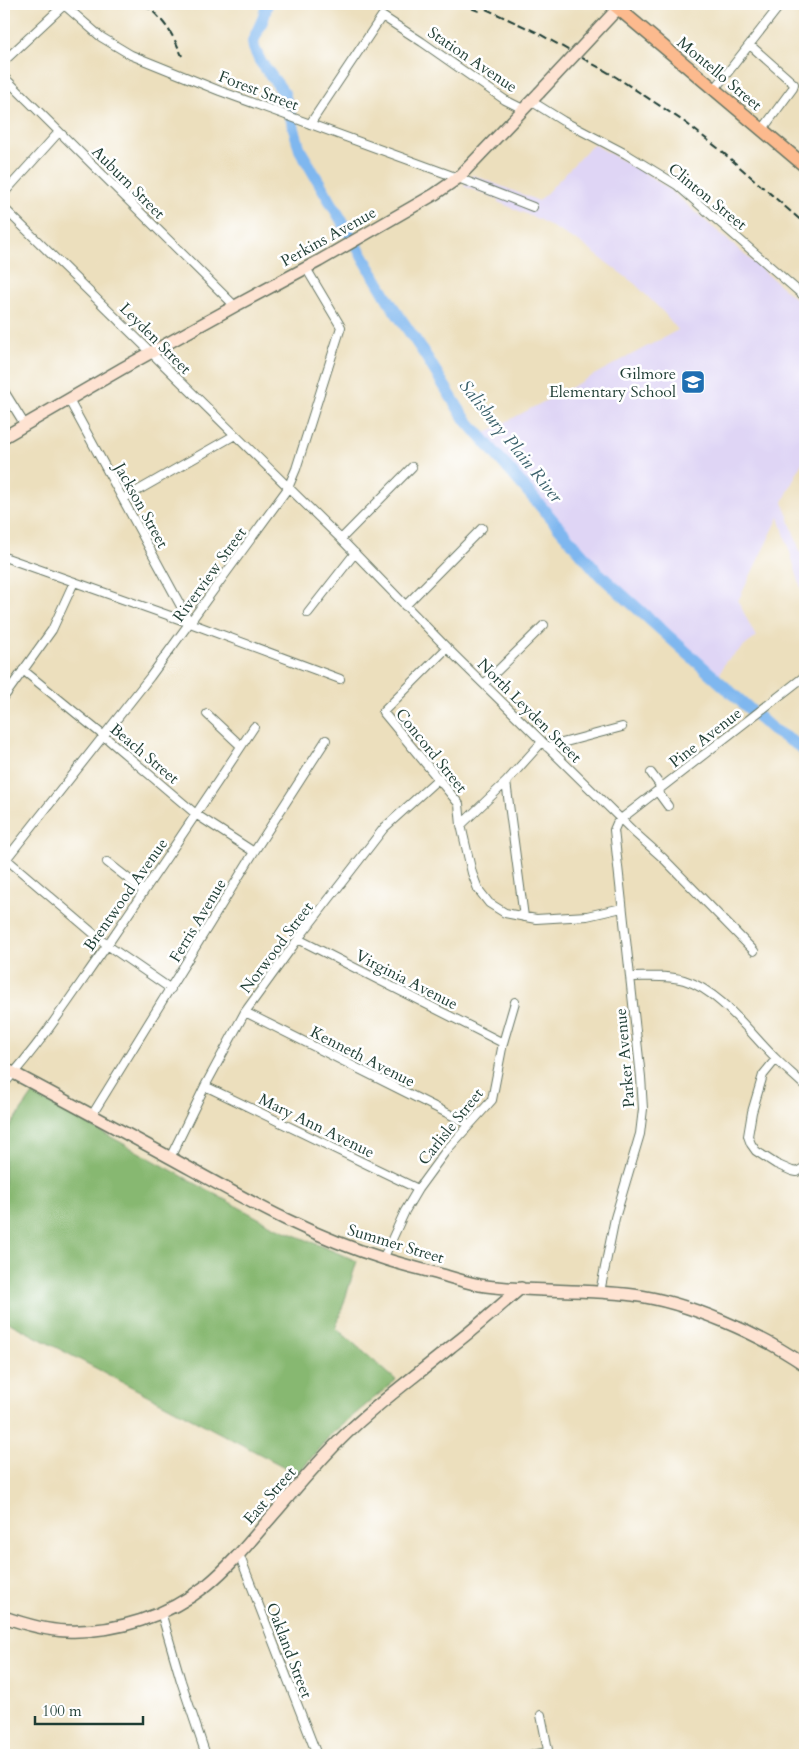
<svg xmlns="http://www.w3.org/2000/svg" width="809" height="1759" font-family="Cardo,serif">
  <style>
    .built { fill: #dfd5f5 }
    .forest { fill: #87b871; stroke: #537a52 }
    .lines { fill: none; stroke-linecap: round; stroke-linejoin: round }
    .river { stroke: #7fb7ef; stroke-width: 12 }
    .street-casing { stroke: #677664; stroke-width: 10 }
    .secondary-casing { stroke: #677664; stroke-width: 14 }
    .primary-casing { stroke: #677664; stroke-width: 15 }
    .street { stroke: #fff; stroke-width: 8 }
    .secondary { stroke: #fee3d2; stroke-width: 11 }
    .primary { stroke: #fcba8e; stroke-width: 12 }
    .rail { stroke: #1f3d34; stroke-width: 2; stroke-dasharray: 8 4; stroke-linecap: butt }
    .secondary-bridge-casing { stroke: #677664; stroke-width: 14; stroke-linecap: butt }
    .secondary-bridge { stroke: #fee3d2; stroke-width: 11 }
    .labels { text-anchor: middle; stroke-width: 5; stroke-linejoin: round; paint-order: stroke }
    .street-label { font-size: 16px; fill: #1f3d34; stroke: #fff }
    .poi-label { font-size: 16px; fill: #1f3d34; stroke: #fff; text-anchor: end }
    .water-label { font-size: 18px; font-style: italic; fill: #3c626c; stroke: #fff }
  </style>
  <rect width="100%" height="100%" fill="#fff"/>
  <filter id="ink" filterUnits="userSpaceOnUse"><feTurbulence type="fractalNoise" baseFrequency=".02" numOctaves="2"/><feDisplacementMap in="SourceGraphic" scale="10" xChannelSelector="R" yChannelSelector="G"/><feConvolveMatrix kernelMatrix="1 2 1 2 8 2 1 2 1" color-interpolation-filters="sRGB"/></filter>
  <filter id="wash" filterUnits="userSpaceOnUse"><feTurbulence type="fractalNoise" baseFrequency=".0096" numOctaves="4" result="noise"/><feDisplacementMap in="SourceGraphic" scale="20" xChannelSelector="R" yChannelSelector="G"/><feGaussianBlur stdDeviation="1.12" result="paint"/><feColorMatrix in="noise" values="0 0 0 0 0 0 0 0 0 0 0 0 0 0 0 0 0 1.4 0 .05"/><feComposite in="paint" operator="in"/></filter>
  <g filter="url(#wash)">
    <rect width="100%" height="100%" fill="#ecdfbd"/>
    <path class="built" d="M 593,144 L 648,175 L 670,190 L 805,307 L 805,456 L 783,502 L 801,554 L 805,553 L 805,601 L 779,517 L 738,601 L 756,637 L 725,662 L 718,679 L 620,591 L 483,434 L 678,330 L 664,313 L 635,284 L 582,244 L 538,219 L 498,202 L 498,199 L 463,186 L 473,175 L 539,201 Z"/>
    <path class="forest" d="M 33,1094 L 271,1225 L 357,1261 L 336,1328 L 396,1380 L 331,1434 L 298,1474 L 4,1320 L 4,1135 Z"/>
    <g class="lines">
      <path class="river" d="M 267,4 L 263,19 L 253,41 L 254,48 L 260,61 L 284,93 L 300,150 L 392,306 L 424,353 L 463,416 L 599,574 L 773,730 L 801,747 L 805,753"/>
    </g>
  </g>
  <g filter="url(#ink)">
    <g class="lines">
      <defs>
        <path id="street" d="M 63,4 L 101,37 L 131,55 L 220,91 L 458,178 L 533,207
          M 750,45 L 794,84 L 793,88 L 762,130
          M 4,61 L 64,5
          M 4,77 L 235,306
          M 714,90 L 781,4
          M 531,101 L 563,121 L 626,154 L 677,185 L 805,297
          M 310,124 L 382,16 L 422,42 L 505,100 L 523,109
          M 4,193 L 59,132
          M 4,208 L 341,539 L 447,648 L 635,833 L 663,858 L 754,951
          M 4,391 L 25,425
          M 69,400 L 190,623
          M 123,499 L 235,435
          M 341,539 L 412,467
          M 4,557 L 190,623 L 340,679
          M 405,606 L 482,528
          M 308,613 L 355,553
          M 447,648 L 383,712 L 459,804 L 461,825 L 472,873 L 478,889 L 489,903 L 505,913 L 536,919 L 587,916 L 622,908
          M 23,670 L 104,736 L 197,815 L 254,852
          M 484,684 L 544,625
          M 4,697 L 52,630 L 74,582
          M 207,714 L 241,746
          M 547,747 L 622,727
          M 651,773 L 659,784 L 660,795 L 668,806
          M 506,782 L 524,917
          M 461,825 L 506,782 L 542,742
          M 4,857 L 107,945 L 171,989
          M 4,862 L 150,677 L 288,488 L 296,469 L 341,327 L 306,268
          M 107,862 L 144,891
          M 298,939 L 503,1043
          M 630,977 C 648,977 667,975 684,980 C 721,991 750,1034 777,1060 C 786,1069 796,1077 805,1086
          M 245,1012 L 469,1124
          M 776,1059 L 763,1075 L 752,1112 L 748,1136 L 751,1144 L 756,1151 L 776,1164 L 792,1171 L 797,1172 L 805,1167
          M 4,1084 C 43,1041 74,992 108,944 C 157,872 206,800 254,727
          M 205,1086 L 418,1189
          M 92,1115 L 254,852 L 326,740
          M 170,1158 L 205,1086 L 245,1012 L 298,939 L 384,828 L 439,778
          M 383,1259 L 405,1211 L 418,1189 L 445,1152 L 492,1100 L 503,1043 L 515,1002
          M 600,1292 L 615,1218 L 640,1134 L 643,1109 L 641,1077 L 614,830 L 617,823 L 621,819 L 805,676
          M 239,1554 L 317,1755
          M 161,1612 L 181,1681 L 206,1755
          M 541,1715 L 549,1755
          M 532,1755 L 548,1752"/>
        <path id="secondary" d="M 594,34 L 622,4
          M 4,437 L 123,368 L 235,306 L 319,261 L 435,194 L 458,178 L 539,93
          M 4,1068 C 59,1097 114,1127 169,1157 C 240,1196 306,1235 385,1259 C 403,1265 421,1269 439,1274 C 454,1278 470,1284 486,1286 C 534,1292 585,1289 633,1295 C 688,1302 760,1334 805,1365
          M 4,1617 C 24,1624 45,1630 66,1631 C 116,1633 168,1616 207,1585 C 234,1563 256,1534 279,1508 C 301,1482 323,1456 347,1433 C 380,1401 417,1375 452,1346 C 476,1328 498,1307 521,1288"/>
        <path id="primary" d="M 613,4 L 805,166"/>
      </defs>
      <use href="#street" class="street-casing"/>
      <use href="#secondary" class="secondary-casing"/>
      <use href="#primary" class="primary-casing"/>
      <use href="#street" class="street"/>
      <use href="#secondary" class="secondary"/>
      <use href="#primary" class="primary"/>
      <path class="rail" d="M 144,4 C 164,20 172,32 182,56
        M 461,4 L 481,12
        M 475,4 L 536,32 L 616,77 L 686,123 L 719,149 L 805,224"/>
      <defs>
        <path id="secondary-bridge" d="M 539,93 L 594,34"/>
      </defs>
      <use href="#secondary-bridge" class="secondary-bridge-casing"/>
      <use href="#secondary-bridge" class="secondary-bridge"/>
    </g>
  </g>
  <defs>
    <symbol id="school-square" viewBox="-11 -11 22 22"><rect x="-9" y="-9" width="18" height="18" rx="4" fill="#1f6fb2" stroke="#fff"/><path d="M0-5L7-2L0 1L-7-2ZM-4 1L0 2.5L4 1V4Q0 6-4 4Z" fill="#fff"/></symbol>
  </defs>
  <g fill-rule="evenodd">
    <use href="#school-square" x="679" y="368" width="28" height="28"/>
  </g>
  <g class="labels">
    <g class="street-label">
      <text transform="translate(473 59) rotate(34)" y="6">Station Avenue</text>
      <text transform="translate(720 73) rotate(40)" y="6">Montello Street</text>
      <text transform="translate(259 90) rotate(21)" y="6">Forest Street</text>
      <text transform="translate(129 182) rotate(45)" y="6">Auburn Street</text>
      <text transform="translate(708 196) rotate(39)" y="6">Clinton Street</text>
      <text transform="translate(328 236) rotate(-29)" y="6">Perkins Avenue</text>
      <text transform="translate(156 338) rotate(45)" y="6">Leyden Street</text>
      <text transform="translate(142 505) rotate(61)" y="6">Jackson Street</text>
      <text transform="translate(209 574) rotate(-54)" y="6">Riverview Street</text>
      <text transform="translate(530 710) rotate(45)" y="6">North Leyden Street</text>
      <text transform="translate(705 737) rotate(-38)" y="6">Pine Avenue</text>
      <text transform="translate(432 750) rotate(51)" y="6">Concord Street</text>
      <text transform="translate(145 753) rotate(40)" y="6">Beach Street</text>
      <text transform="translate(125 894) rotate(-55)" y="6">Brentwood Avenue</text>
      <text transform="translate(197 920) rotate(-59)" y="6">Ferris Avenue</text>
      <text transform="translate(276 947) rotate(-53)" y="6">Norwood Street</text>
      <text transform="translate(407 979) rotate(27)" y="6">Virginia Avenue</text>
      <text transform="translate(363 1056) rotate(27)" y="6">Kenneth Avenue</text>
      <text transform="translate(624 1058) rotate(-95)" y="6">Parker Avenue</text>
      <text transform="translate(317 1125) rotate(26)" y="6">Mary Ann Avenue</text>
      <text transform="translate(450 1126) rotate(-51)" y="6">Carlisle Street</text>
      <text transform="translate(396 1243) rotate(17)" y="6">Summer Street</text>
      <text transform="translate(269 1495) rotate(-49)" y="6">East Street</text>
      <text transform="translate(290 1650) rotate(69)" y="6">Oakland Street</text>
    </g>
    <g class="poi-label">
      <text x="676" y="379">Gilmore<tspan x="676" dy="18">Elementary School</tspan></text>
    </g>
    <g class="water-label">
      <text transform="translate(511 441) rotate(51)" y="6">Salisbury Plain River</text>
    </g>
  </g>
  <rect width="809" height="1759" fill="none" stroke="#fff" stroke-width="20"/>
  <path d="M35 1716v8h108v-8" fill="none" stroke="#1f3d34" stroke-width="2.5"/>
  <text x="42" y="1716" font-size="15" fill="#1f3d34" stroke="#ffffff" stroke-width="4" paint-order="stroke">100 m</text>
</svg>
